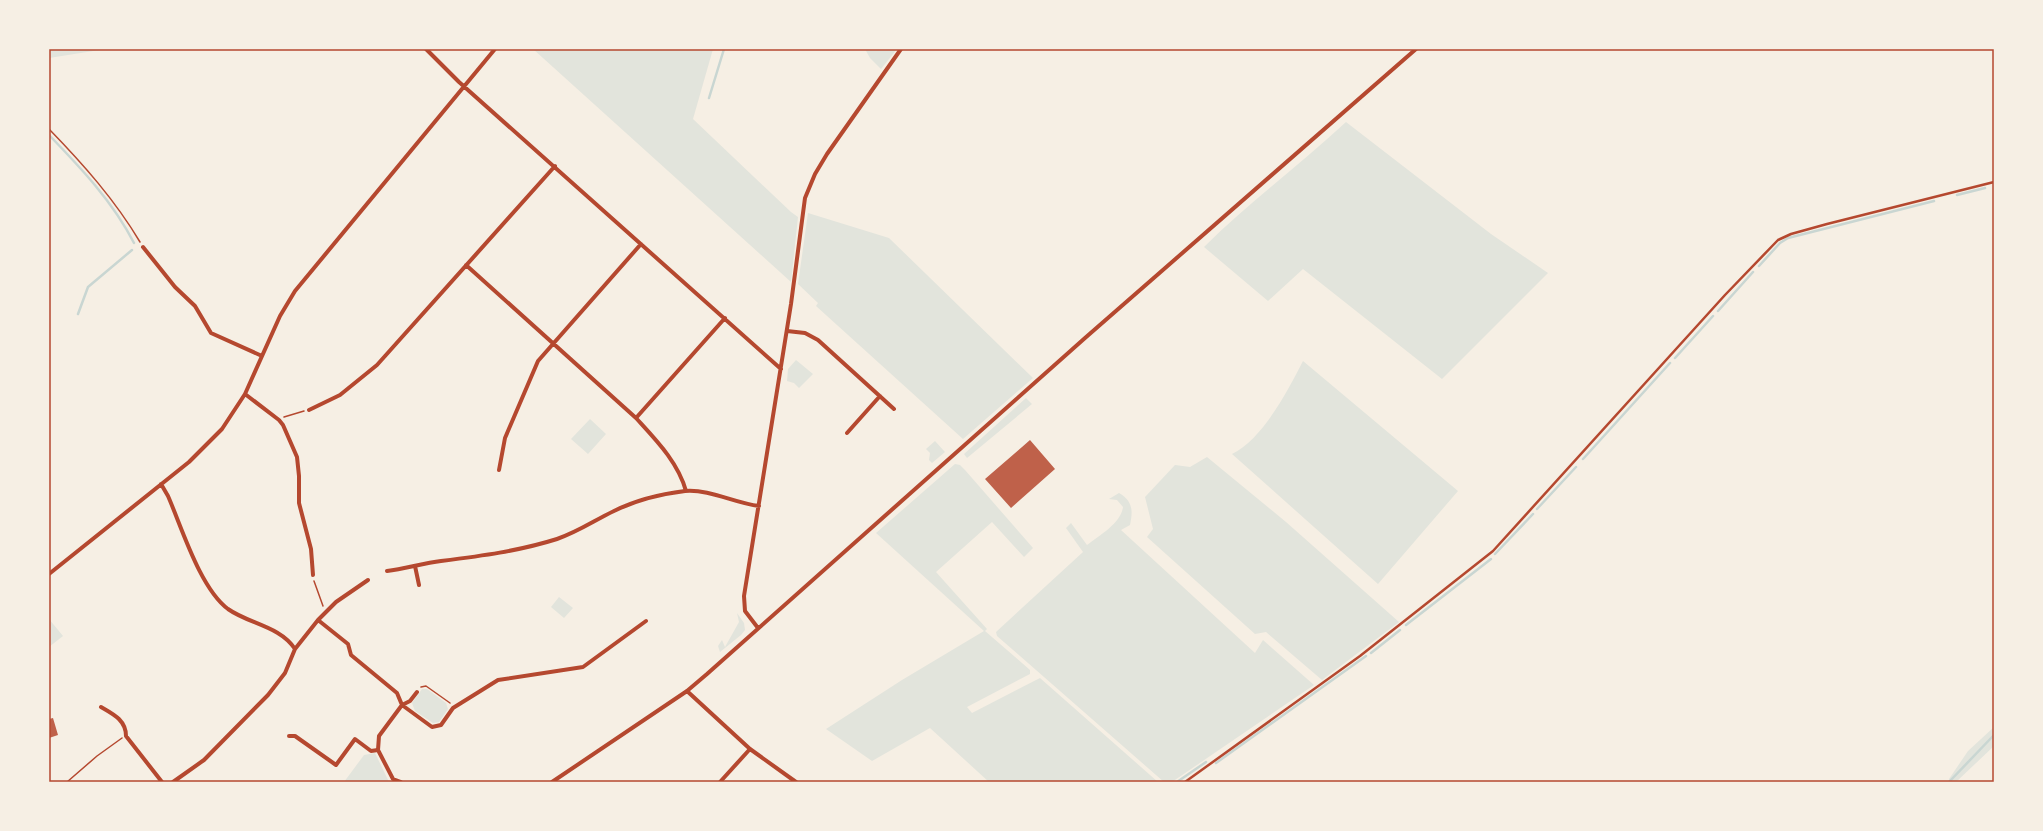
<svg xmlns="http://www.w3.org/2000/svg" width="2043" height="831" font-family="Roboto,sans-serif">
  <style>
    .green { fill: #e2e4dc }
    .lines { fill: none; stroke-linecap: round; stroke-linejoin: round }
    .stream { stroke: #c9d6d2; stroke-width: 2.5 }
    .building { fill: #bf614a }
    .path { stroke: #b5482f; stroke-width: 1.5 }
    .service { stroke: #b5482f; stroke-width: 2.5 }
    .minor { stroke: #b5482f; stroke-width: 4 }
    .neatline { fill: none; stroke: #b5482f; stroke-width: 1.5 }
  </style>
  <rect width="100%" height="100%" fill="#f6efe4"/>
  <path class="green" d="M 49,49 L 106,49 L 49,58 Z
    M 533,49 L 713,49 L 693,119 L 791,212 L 798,217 L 791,282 Z
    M 865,49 L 897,49 L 881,69 L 870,58 Z
    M 1346,122 L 1491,234 L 1548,273 L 1442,379 L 1303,269 L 1268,301 L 1204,247 C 1249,202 1300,165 1346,122 Z
    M 808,213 L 889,238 L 1033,378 L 963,439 L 816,306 L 818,303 L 798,284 Z
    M 796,360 L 813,374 L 799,388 L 794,383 L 787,381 L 788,369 Z
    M 1303,361 L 1458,491 L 1378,584 L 1232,454 C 1263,439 1288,390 1303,361 Z
    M 1026,398 L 1032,404 L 967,458 L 964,454 Z
    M 590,419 L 606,434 L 588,454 L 571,439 Z
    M 935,441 L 945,452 L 932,463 L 929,460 L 930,453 L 926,449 Z
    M 1207,457 L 1286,522 L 1399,622 L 1322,680 L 1266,632 L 1255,634 L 1147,537 L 1153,529 L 1145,497 L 1175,465 L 1190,467 Z
    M 955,464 L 960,465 L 965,470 L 1033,548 L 1024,557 L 992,522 L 936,572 L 987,629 L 985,631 L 1030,670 L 1030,674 L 967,707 L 972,713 L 1040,678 L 1158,782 L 989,782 L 930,728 L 872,761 L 826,729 L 902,680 L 984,631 L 876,533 Z
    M 1119,493 C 1133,501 1133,511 1130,525 L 1121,530 L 1255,653 L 1263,640 L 1314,685 L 1172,782 L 1164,782 L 997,636 L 996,632 L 1083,552 L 1066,528 L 1071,523 L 1087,545 C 1100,535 1121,523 1123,507 L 1117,500 L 1109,499 Z
    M 559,597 L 573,608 L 564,618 L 551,607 Z
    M 737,613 L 744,623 L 745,630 L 741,635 L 720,652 L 718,646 L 722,640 L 725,647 L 739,622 Z
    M 49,619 L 63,636 L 49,647 Z
    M 422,689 L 427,689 L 446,703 L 448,709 L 439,722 L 433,723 L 415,711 L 412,703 Z
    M 1994,727 L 1994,746 L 1956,782 L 1950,782 L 1949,779 L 1968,751 Z
    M 375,753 L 389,782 L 344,782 L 364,755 Z"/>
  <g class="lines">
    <path class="stream" d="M 709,98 L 724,49
      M 49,135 C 81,168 113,202 134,243
      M 1957,195 L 1985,188
      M 1759,266 L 1780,243 L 1788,238 L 1934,201
      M 1718,311 L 1753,272
      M 78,314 L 88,287 L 132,250
      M 1675,358 L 1713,316
      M 1583,459 L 1670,363
      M 1537,509 L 1576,467
      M 1495,554 L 1533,514
      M 1406,625 L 1491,559
      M 1371,653 L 1400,630
      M 1216,763 L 1366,656
      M 1177,782 L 1206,762
      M 1949,782 L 1994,735"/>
  </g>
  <path class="building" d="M 1030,440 L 1055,469 L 1011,508 L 985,479 Z
    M 53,718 L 58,735 L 49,738 L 49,719 Z"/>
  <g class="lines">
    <path class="path" d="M 49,129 C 83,164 115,200 140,242
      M 284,417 L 304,411
      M 314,581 L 323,606
      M 421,687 L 426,686 L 450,703
      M 67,782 L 97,756 L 122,738"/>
    <path class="service" d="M 1185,782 L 1360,656 L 1493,551 L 1725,295 L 1778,240 L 1791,234 L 1827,224 L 1994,182"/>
    <path class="minor" d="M 426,49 L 459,82 L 781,369
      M 143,247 L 175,287 L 195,306 L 211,333 L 262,356
      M 466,265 L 636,418 C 656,440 678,462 686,491
      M 787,331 L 805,333 L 818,340 L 894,409
      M 245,394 L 279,420 L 283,425 L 297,457 L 299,476 L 299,503 L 311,549 L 313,575
      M 309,410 L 340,395 L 377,365 L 555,166
      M 636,418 L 725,318
      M 847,433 L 880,396
      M 499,470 L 505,438 L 538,361 L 641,244
      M 161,484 L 168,496 C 182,528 200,588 228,609 C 249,624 280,626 295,649
      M 415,566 L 419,585
      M 387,571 C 405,569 423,563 441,561 C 481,556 519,551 557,539 C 578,532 595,520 614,511 C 636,500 661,494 685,491 C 710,489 734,503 759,506
      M 49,574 L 189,462 L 222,429 L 245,394 L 280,316 L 295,291 L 495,49
      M 318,620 L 348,644 L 351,655 L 397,693 L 402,705 L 432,727 L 441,725 L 453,708 L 498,680 L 583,667 L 646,621
      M 758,628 L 745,611 L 744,596 L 791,304 L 805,198 L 815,174 L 827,154 L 901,49
      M 687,691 L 750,749 L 796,782
      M 101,707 C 113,714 126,720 126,736 L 162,782
      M 289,736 L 295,736 L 336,765 L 355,739 L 371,751 L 378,750
      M 173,782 L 204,760 L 268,695 L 285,673 L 295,649 L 318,620 L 336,602 L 368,580
      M 401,782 L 393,779 L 378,750 L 379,736 L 402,705 L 410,701 L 417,692
      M 552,782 L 687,691 L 707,674 L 1085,338 L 1416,49
      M 720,782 L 750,749"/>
  </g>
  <rect width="2043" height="831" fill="none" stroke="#f6efe4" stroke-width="100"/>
  <rect x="50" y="50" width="1943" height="731" class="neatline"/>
</svg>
